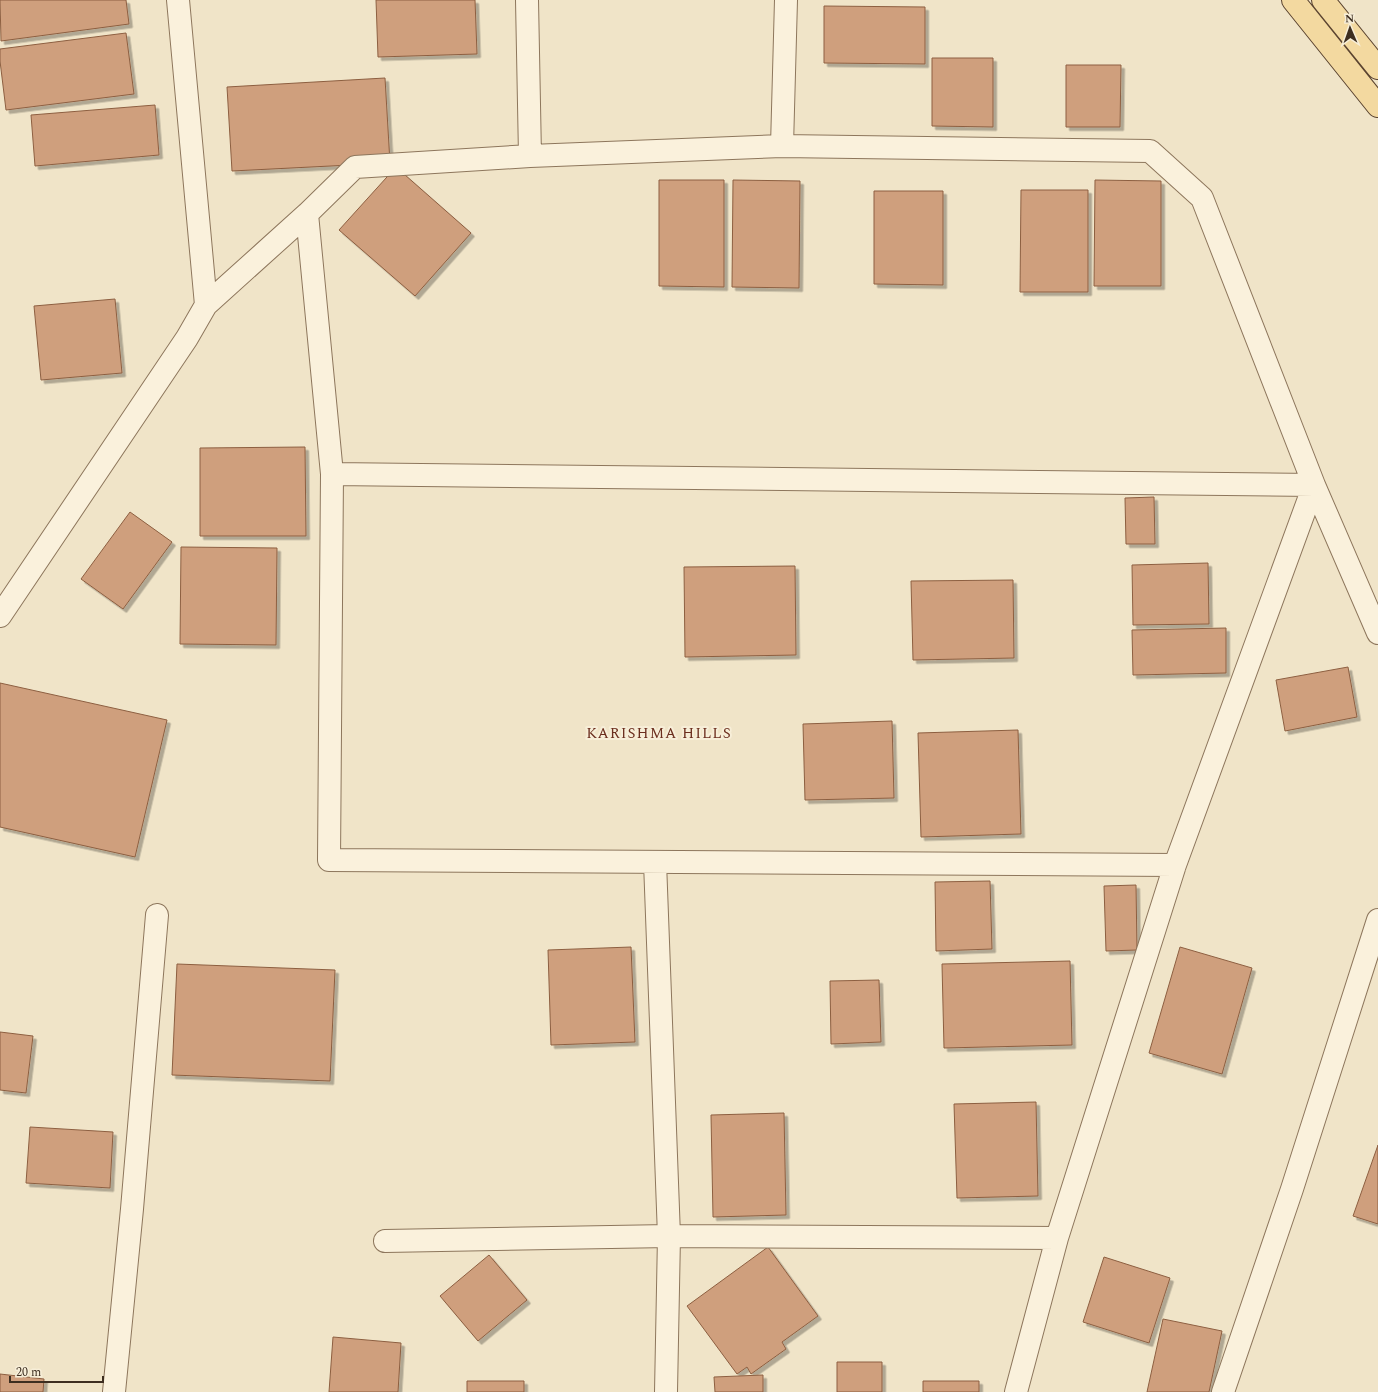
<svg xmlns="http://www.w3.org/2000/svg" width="1378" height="1392" font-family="Spectral,serif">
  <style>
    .building { fill: #cf9f7d; stroke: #8d5f41; filter: url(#shadow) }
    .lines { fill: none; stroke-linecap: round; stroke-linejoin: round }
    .minor-casing { stroke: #8d765c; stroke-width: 24 }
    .major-casing { stroke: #5b4430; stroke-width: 24 }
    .minor { stroke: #faf1dc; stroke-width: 22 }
    .major { stroke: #f3d9a0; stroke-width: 22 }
    .labels { text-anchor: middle; stroke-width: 4; stroke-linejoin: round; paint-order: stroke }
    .neighbourhood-label { font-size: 15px; letter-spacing: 1px; fill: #6b2e1e; stroke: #f7eed8 }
  </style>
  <defs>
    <filter id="shadow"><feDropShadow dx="3.5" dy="3.5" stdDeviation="0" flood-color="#0004"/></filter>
  </defs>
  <rect width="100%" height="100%" fill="#f0e4c8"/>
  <path class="building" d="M 0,0 L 126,0 L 129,24 L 1,41 Z
    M 376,0 L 475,0 L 477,54 L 378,57 Z
    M 824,6 L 925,7 L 925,64 L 824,63 Z
    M 126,33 L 134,94 L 6,110 L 0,61 L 0,49 Z
    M 932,58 L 993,58 L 993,127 L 932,126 Z
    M 1066,65 L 1121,65 L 1120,127 L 1066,127 Z
    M 385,78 L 390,163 L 232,171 L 227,87 Z
    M 155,105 L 159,155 L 35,166 L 31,115 Z
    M 396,167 L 471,233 L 415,296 L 339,230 Z
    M 659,180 L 724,180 L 724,287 L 659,286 Z
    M 733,180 L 800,181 L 799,288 L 732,287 Z
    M 1095,180 L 1161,181 L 1161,286 L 1094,286 Z
    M 1021,190 L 1088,190 L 1088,292 L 1020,292 Z
    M 874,191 L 943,191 L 943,285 L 874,284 Z
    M 115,299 L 122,373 L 41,380 L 34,306 Z
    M 305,447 L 306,536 L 200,536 L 200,448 Z
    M 1154,497 L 1155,544 L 1126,544 L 1125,498 Z
    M 130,512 L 172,542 L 123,609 L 81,579 Z
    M 181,547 L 277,548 L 276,645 L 180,644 Z
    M 1208,563 L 1209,624 L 1133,625 L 1132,565 Z
    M 795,566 L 796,655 L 685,657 L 684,567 Z
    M 1013,580 L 1014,658 L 913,660 L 911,581 Z
    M 1226,628 L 1226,673 L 1133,675 L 1132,630 Z
    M 1348,667 L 1357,717 L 1285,731 L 1276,680 Z
    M 0,683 L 167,720 L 135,857 L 0,827 Z
    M 892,721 L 894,798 L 805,800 L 803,724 Z
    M 1018,730 L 1021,834 L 921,837 L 918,733 Z
    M 990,881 L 992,949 L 936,951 L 935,882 Z
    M 1136,885 L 1137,950 L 1106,951 L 1104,886 Z
    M 631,947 L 635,1042 L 551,1045 L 548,950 Z
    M 1180,947 L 1252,968 L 1222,1074 L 1149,1053 Z
    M 1070,961 L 1072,1045 L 944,1048 L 942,964 Z
    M 177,964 L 335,970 L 330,1081 L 172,1075 Z
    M 879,980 L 881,1042 L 831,1044 L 830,981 Z
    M 0,1032 L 33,1036 L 26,1093 L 0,1090 Z
    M 1036,1102 L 1038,1196 L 957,1198 L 954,1104 Z
    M 784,1113 L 786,1215 L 713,1217 L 711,1115 Z
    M 30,1127 L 113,1132 L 110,1188 L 26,1183 Z
    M 1378,1145 L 1378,1224 L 1353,1216 Z
    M 768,1247 L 818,1316 L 782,1342 L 786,1349 L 751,1374 L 747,1367 L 737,1374 L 687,1306 Z
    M 489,1255 L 527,1300 L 478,1341 L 440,1296 Z
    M 1104,1257 L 1170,1278 L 1149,1343 L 1083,1322 Z
    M 1163,1319 L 1222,1331 L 1209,1392 L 1147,1392 Z
    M 333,1337 L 401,1343 L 398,1392 L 329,1392 Z
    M 837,1362 L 882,1362 L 882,1392 L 837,1392 Z
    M 0,1374 L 44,1379 L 43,1392 L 0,1392 Z
    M 763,1375 L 763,1392 L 715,1392 L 714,1377 Z
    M 467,1381 L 524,1381 L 524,1392 L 467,1392 Z
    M 923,1381 L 979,1381 L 979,1392 L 923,1392 Z"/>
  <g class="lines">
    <defs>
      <path id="minor" d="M 178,0 L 206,305
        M 527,0 L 530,156
        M 782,146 L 786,0
        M 307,214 L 332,474 L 329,860 L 1175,865
        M 332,474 L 1314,485 L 1378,633
        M 0,616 L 187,338 L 206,305 L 307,214 L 355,167 L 530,156 L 782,146 L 1150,151 L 1202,198 L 1314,485 L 1175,865 L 1057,1238 L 1016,1392
        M 655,862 L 669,1236 L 666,1392
        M 385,1241 L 669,1236 L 1057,1238
        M 114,1392 L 132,1209 L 157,915
        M 1223,1392 L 1292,1189 L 1378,920"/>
      <path id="major" d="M 1293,0 L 1378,106
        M 1323,0 L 1378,68"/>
    </defs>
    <use href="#minor" class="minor-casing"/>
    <use href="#major" class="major-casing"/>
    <use href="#minor" class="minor"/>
    <use href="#major" class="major"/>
  </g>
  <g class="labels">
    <g class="neighbourhood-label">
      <text x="659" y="738">KARISHMA HILLS</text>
    </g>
  </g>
  <g transform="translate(1350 28) rotate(358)" stroke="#f7eed8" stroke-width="3" paint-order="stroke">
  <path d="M0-3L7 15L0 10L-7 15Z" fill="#3d2e20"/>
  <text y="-6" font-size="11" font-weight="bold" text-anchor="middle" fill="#3d2e20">N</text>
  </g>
  <path d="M10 1376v6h93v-6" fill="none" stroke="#3d2e20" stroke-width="2"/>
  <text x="16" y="1376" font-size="12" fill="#3d2e20" stroke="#f7eed8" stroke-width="3" paint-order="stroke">20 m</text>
</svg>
